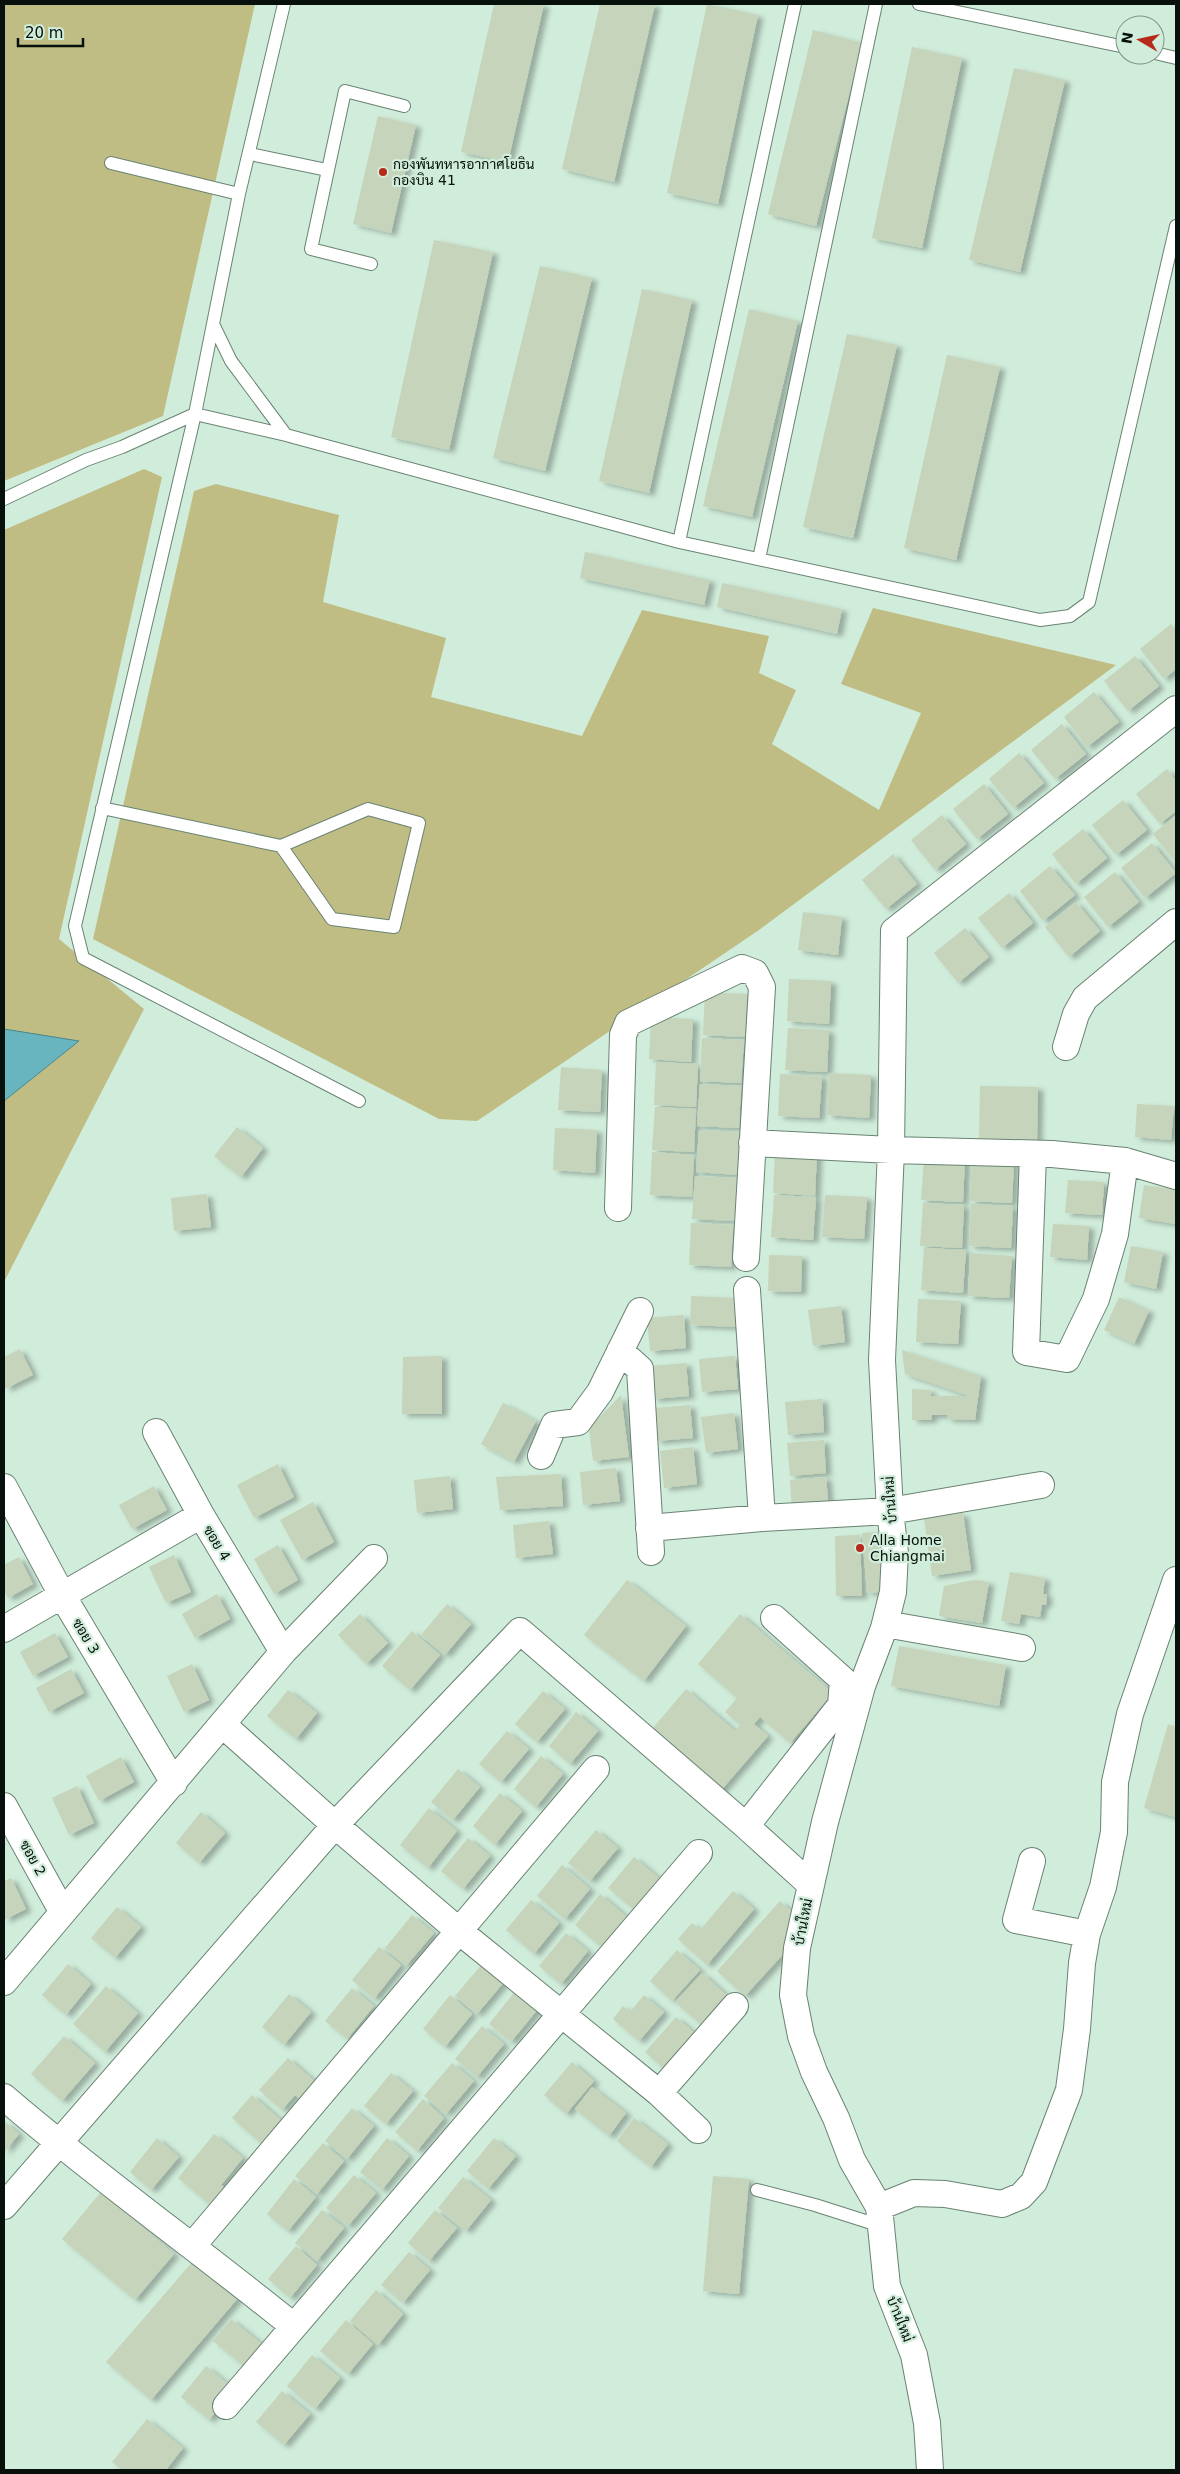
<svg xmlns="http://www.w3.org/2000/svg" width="1180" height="2474" font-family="'DejaVu Sans',Sarabun,sans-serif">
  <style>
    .green { fill: #bfbd84 }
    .water { fill: #68b5c0; stroke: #4b8489 }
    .building { fill: #c5d4ba; filter: url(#shadow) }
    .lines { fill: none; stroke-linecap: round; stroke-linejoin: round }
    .lane-casing { stroke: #698372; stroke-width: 14 }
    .street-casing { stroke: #698372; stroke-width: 28 }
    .lane { stroke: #fff; stroke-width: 12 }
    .street { stroke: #fff; stroke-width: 26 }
    .poi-dot { fill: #b6291b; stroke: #d0ecda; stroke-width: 2 }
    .labels { text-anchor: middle; stroke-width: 4.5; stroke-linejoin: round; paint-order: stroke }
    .poi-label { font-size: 14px; fill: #07100a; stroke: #d0ecda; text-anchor: start }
    .street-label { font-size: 14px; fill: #07100a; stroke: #d0ecda }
  </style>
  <defs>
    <filter id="shadow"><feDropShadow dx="5.5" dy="3" stdDeviation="2.5" flood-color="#0004"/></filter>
  </defs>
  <rect width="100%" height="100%" fill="#d0ecda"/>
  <path class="green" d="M 4,4 L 255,4 L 163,416 L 4,481 Z
    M 144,469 L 162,477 L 59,939 L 144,1009 L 4,1282 L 4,1101 L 78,1042 L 4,1029 L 4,530 Z
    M 216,484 L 339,515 L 323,602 L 446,638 L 431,697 L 582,736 L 642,610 L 769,636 L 759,673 L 796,690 L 772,744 L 879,810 L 921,713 L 841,684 L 873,608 L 1116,665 L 759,930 L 477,1121 L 439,1119 L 93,939 L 194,491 Z"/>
  <path class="water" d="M 4,1029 L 79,1041 L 4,1101 Z"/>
  <path class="building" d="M 494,4 L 544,4 L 508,162 L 461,152 Z
    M 600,4 L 655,4 L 614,182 L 562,169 Z
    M 707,4 L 758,15 L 718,204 L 667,193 Z
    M 813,30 L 862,43 L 816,226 L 768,214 Z
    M 912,47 L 962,58 L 922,248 L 872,238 Z
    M 1014,68 L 1065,80 L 1020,272 L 969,260 Z
    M 378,116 L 416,125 L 391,233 L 353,224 Z
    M 434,240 L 493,252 L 449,450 L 391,437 Z
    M 540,266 L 592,278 L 545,471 L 493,458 Z
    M 642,289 L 692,300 L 649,493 L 599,481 Z
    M 749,309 L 798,321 L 752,517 L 703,506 Z
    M 847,334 L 897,345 L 853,538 L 803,527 Z
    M 947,355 L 1000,367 L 956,560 L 904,548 Z
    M 585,552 L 710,580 L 704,605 L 580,578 Z
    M 722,583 L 842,609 L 837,634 L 717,607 Z
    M 1171,624 L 1176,631 L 1176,669 L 1164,679 L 1140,649 Z
    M 1135,656 L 1159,686 L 1128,711 L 1104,681 Z
    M 1094,692 L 1119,722 L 1087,747 L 1064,717 Z
    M 1062,724 L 1086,754 L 1055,779 L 1031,750 Z
    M 1019,753 L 1044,783 L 1013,808 L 989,779 Z
    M 1167,769 L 1176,781 L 1176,811 L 1160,824 L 1136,794 Z
    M 984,784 L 1008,814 L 977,839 L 953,809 Z
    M 1123,800 L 1147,830 L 1116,855 L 1092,825 Z
    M 942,815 L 966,844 L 935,870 L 911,840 Z
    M 1176,815 L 1176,863 L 1153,834 Z
    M 1083,829 L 1107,858 L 1076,884 L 1052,854 Z
    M 1152,843 L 1176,873 L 1145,898 L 1121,868 Z
    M 893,854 L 917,884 L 886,909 L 862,880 Z
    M 1050,866 L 1075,895 L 1043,921 L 1020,891 Z
    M 1115,872 L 1139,902 L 1108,927 L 1084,897 Z
    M 1009,893 L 1033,923 L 1002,948 L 978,918 Z
    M 1076,902 L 1100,931 L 1069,957 L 1045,927 Z
    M 803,912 L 842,917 L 838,955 L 798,950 Z
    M 965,928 L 989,957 L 958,983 L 934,953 Z
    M 789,979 L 831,981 L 829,1024 L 787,1021 Z
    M 705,992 L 747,994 L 745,1037 L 703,1035 Z
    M 651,1017 L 693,1019 L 691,1062 L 649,1059 Z
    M 788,1028 L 829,1030 L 827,1072 L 785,1070 Z
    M 702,1038 L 744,1040 L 741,1083 L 700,1081 Z
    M 656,1062 L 698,1064 L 696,1107 L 654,1105 Z
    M 561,1067 L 602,1070 L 600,1112 L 558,1110 Z
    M 829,1073 L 871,1075 L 869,1118 L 827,1115 Z
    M 780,1074 L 822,1076 L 819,1118 L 778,1116 Z
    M 700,1084 L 741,1086 L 739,1128 L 697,1126 Z
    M 980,1086 L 1038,1087 L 1037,1141 L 979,1140 Z
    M 1137,1104 L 1174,1106 L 1171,1140 L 1135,1137 Z
    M 655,1107 L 696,1109 L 694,1152 L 652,1150 Z
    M 237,1127 L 263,1148 L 241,1177 L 214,1156 Z
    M 555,1128 L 597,1130 L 595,1173 L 553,1170 Z
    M 699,1130 L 741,1132 L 738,1175 L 696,1172 Z
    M 775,1151 L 817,1153 L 815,1196 L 773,1193 Z
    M 652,1152 L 694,1155 L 692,1197 L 650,1195 Z
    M 924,1157 L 965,1159 L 963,1202 L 921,1200 Z
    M 972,1158 L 1014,1161 L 1012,1203 L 970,1201 Z
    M 695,1176 L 737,1178 L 735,1221 L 692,1219 Z
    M 1068,1180 L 1104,1182 L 1102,1215 L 1065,1213 Z
    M 1144,1185 L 1176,1190 L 1175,1224 L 1139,1218 Z
    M 207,1194 L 211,1227 L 174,1231 L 171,1198 Z
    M 774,1195 L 816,1197 L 813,1240 L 771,1237 Z
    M 825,1195 L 867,1197 L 864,1239 L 822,1237 Z
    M 923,1203 L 964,1205 L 962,1248 L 920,1246 Z
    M 971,1204 L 1013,1206 L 1011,1248 L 969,1246 Z
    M 691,1223 L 733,1225 L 731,1267 L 689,1265 Z
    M 1053,1224 L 1089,1226 L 1087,1260 L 1050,1257 Z
    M 1131,1246 L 1163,1252 L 1156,1289 L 1124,1282 Z
    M 924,1248 L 966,1250 L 963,1293 L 921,1290 Z
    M 970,1253 L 1012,1256 L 1009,1298 L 968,1296 Z
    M 769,1255 L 802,1256 L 801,1292 L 768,1291 Z
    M 691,1296 L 740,1298 L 739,1327 L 690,1325 Z
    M 1119,1297 L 1149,1311 L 1134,1344 L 1104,1330 Z
    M 918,1299 L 961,1301 L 958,1344 L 916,1342 Z
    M 841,1306 L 845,1342 L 813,1346 L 808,1310 Z
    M 684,1315 L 686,1348 L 650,1351 L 647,1318 Z
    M 20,1349 L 33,1375 L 5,1389 L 4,1357 Z
    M 902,1350 L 981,1376 L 975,1420 L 947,1419 L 948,1415 L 932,1415 L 931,1420 L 912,1420 L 912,1389 L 931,1390 L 931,1396 L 969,1396 L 905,1374 Z
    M 442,1356 L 442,1414 L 402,1414 L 403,1357 Z
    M 735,1356 L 738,1389 L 702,1392 L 699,1359 Z
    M 686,1363 L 689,1396 L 653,1399 L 650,1366 Z
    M 621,1395 L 629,1457 L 593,1461 L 589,1428 Z
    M 822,1399 L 824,1432 L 788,1435 L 785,1402 Z
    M 503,1403 L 536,1421 L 514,1462 L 481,1444 Z
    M 690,1405 L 693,1438 L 656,1441 L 654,1408 Z
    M 734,1413 L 738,1449 L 706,1453 L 701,1417 Z
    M 824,1440 L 826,1473 L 790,1476 L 787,1443 Z
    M 693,1447 L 697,1484 L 664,1488 L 660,1451 Z
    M 278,1464 L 294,1497 L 254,1518 L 237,1485 Z
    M 616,1468 L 620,1501 L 583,1505 L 580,1472 Z
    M 561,1474 L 563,1506 L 500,1510 L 496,1477 Z
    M 450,1476 L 453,1509 L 417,1513 L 414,1480 Z
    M 826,1477 L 829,1510 L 792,1513 L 790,1480 Z
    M 154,1486 L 167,1510 L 132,1529 L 119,1505 Z
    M 313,1502 L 334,1542 L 302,1560 L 280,1520 Z
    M 963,1513 L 971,1570 L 932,1576 L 924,1518 Z
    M 549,1521 L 553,1554 L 516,1558 L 513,1525 Z
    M 887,1531 L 892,1591 L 867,1593 L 862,1533 Z
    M 860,1535 L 862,1596 L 836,1596 L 835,1536 Z
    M 278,1545 L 298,1580 L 274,1594 L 254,1559 Z
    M 174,1555 L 191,1592 L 166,1603 L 149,1567 Z
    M 19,1557 L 33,1584 L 8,1598 L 4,1591 L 4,1565 Z
    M 1010,1572 L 1045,1578 L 1043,1594 L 1047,1594 L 1046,1605 L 1042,1605 L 1040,1617 L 1021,1614 L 1019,1624 L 1001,1621 Z
    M 627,1580 L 686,1626 L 644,1681 L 584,1635 Z
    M 974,1580 L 989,1582 L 982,1623 L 939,1616 L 944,1586 Z
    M 217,1594 L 230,1619 L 195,1638 L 182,1614 Z
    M 447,1604 L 471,1624 L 445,1655 L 421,1635 Z
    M 360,1614 L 388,1643 L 366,1664 L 338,1635 Z
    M 740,1614 L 833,1693 L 790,1743 L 760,1717 L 754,1724 L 768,1736 L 717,1795 L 647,1735 L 686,1689 L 735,1731 L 740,1725 L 725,1712 L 737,1698 L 698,1664 Z
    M 412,1631 L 440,1655 L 410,1690 L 382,1666 Z
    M 55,1633 L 68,1657 L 33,1676 L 20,1652 Z
    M 899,1646 L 1006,1665 L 999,1706 L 891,1686 Z
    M 192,1664 L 209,1700 L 184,1712 L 167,1676 Z
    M 71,1669 L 84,1693 L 49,1712 L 36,1688 Z
    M 288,1690 L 317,1713 L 296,1739 L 267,1716 Z
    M 543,1691 L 565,1709 L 537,1742 L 515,1724 Z
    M 576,1712 L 598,1731 L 570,1764 L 549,1746 Z
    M 1168,1724 L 1176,1727 L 1175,1817 L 1144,1808 Z
    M 507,1731 L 529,1749 L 501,1782 L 479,1764 Z
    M 541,1756 L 563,1774 L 536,1807 L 514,1789 Z
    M 121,1757 L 134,1782 L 99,1801 L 86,1776 Z
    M 458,1769 L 480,1787 L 453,1820 L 431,1802 Z
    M 77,1786 L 94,1823 L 69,1835 L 52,1798 Z
    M 500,1793 L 522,1811 L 495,1845 L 473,1826 Z
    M 429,1808 L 457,1831 L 428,1868 L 400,1845 Z
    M 201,1812 L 225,1833 L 199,1863 L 176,1843 Z
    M 596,1830 L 618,1848 L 590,1881 L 568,1863 Z
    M 468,1838 L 490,1856 L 463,1889 L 441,1871 Z
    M 634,1857 L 662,1881 L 636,1911 L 608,1888 Z
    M 562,1865 L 590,1889 L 565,1919 L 537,1896 Z
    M 11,1878 L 26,1909 L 4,1920 L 4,1881 Z
    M 733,1891 L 754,1909 L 707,1965 L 678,1939 L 692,1923 L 700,1930 Z
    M 600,1894 L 628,1918 L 603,1948 L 575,1925 Z
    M 531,1900 L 559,1923 L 534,1954 L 506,1930 Z
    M 780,1901 L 798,1917 L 788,1949 L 745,1996 L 717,1971 Z
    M 117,1907 L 141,1927 L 115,1958 L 91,1938 Z
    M 412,1915 L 434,1933 L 406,1966 L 385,1948 Z
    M 566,1933 L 588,1951 L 561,1984 L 539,1966 Z
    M 379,1947 L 401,1965 L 374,1999 L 352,1980 Z
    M 677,1950 L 700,1970 L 672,2001 L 650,1981 Z
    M 483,1963 L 505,1981 L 477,2014 L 455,1996 Z
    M 68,1964 L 91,1984 L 66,2015 L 42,1995 Z
    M 702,1973 L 733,2001 L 707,2030 L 675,2002 Z
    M 106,1986 L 138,2013 L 105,2052 L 73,2024 Z
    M 352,1988 L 374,2006 L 347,2039 L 325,2021 Z
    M 516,1990 L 538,2009 L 511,2042 L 489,2024 Z
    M 289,1994 L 311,2012 L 284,2045 L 262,2027 Z
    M 450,1995 L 472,2014 L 445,2047 L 423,2029 Z
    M 644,1995 L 664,2012 L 639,2041 L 613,2019 L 623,2006 L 630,2012 Z
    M 676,2017 L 699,2037 L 668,2072 L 645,2052 Z
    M 482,2026 L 504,2044 L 477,2077 L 455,2059 Z
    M 64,2036 L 95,2063 L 62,2101 L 31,2074 Z
    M 288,2058 L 322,2088 L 307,2105 L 295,2095 L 282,2110 L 259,2090 Z
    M 572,2062 L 594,2081 L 566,2114 L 544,2095 Z
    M 452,2063 L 474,2081 L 446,2114 L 424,2096 Z
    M 391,2073 L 413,2091 L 386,2124 L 364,2106 Z
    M 592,2087 L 626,2113 L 609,2136 L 575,2109 Z
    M 252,2095 L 282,2121 L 262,2144 L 232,2118 Z
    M 423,2099 L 444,2118 L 417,2151 L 395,2132 Z
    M 352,2108 L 374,2126 L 347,2159 L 325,2141 Z
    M 634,2118 L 668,2144 L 651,2167 L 617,2141 Z
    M 4,2121 L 19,2134 L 4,2152 Z
    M 214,2134 L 243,2158 L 221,2185 L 227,2190 L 213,2207 L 178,2178 Z
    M 157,2138 L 179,2157 L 151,2190 L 130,2172 Z
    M 387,2138 L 409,2156 L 382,2190 L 360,2172 Z
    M 494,2138 L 516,2156 L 488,2189 L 467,2171 Z
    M 323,2143 L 344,2161 L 317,2194 L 295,2176 Z
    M 354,2175 L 376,2193 L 348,2226 L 326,2208 Z
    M 713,2176 L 749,2179 L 739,2294 L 703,2291 Z
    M 463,2177 L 491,2200 L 466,2231 L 438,2208 Z
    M 294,2179 L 316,2197 L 288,2231 L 267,2214 Z
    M 101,2192 L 174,2254 L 135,2300 L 62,2239 Z
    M 322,2210 L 344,2228 L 317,2261 L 295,2243 Z
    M 435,2210 L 457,2228 L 429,2261 L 408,2243 Z
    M 296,2246 L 317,2265 L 290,2298 L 268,2279 Z
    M 409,2252 L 430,2270 L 403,2303 L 381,2285 Z
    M 194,2260 L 238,2298 L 151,2400 L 106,2362 Z
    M 376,2290 L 403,2314 L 378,2345 L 350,2321 Z
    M 231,2319 L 264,2346 L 246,2368 L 213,2341 Z
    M 346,2320 L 373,2344 L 348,2374 L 320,2351 Z
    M 312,2355 L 340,2378 L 315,2409 L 287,2386 Z
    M 206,2366 L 234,2389 L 209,2420 L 181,2397 Z
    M 282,2391 L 310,2414 L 284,2445 L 256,2422 Z
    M 147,2419 L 183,2448 L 166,2470 L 122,2470 L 112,2462 Z"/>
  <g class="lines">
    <defs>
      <path id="lane" d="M 284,4 L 239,194 L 195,414 L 75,926 L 83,958 L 359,1101
        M 919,4 L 1125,47
        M 1155,53 L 1176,58
        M 250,154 L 327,170
        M 111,163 L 239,194
        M 371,264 L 311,249 L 345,91 L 404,106
        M 213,324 L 231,361 L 286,435
        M 4,499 L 86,460 L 122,447 L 195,414 L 286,435 L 679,542 L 1040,620 L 1070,616 L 1089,602 L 1176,226
        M 679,542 L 795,4
        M 759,559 L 876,4
        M 102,808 L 281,846 L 368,809 L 419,823 L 394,927 L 332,919 L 281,846
        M 757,2190 L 815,2205 L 881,2226"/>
      <path id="street" d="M 1066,1047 L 1076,1014 L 1085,998 L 1176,922
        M 752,1143 L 891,1150 L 1052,1154 L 1125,1161 L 1176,1176
        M 1033,1154 L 1026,1352 L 1067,1359 L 1096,1299 L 1115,1234 L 1125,1161
        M 618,1208 L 623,1035 L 628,1023 L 742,968 L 755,973 L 762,987 L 746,1258
        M 747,1290 L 762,1518
        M 620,1351 L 640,1369 L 651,1552
        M 156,1432 L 201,1515 L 283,1652
        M 541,1456 L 554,1425 L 578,1422 L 600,1392 L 640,1311
        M 4,1487 L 62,1595 L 174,1783
        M 649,1528 L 762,1518 L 890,1511 L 1041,1485
        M 885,1624 L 1022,1648
        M 4,1629 L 201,1515
        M 222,1724 L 335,1825 L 459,1931 L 659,2093 L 698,2130
        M 4,1806 L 62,1911
        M 746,1826 L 841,1705 L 843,1680 L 774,1618
        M 1032,1861 L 1016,1920 L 1087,1934
        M 4,1982 L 283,1652 L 374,1558
        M 659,2093 L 735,2006
        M 4,2097 C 97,2177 197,2248 292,2325
        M 4,2206 L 335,1825 L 520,1631 L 746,1826 L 810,1884
        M 879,2207 L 914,2193 L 945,2194 L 1002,2204 L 1021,2196 L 1034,2182 L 1069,2090 L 1077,2029 L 1082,1963 L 1087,1934 L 1103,1887 L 1114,1832 L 1115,1782 L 1130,1714 L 1176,1580
        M 193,2245 L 596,1769
        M 226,2406 L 699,1853
        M 930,2470 L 927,2423 L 914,2355 L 887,2286 L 879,2207 L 852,2160 L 836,2118 L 814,2072 L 801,2036 L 793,1995 L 797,1948 L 825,1822 L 862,1686 L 884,1628 L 893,1592 L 895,1553 L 890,1511 L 882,1360 L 891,1150 L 894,931 L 1176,709"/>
    </defs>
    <use href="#lane" class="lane-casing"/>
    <use href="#street" class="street-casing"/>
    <use href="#lane" class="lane"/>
    <use href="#street" class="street"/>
  </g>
  <g class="poi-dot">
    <circle cx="383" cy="172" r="5"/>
    <circle cx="860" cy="1548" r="5"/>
  </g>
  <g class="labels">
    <g class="poi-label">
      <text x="393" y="169">กองพันทหารอากาศโยธิน<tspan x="393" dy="16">กองบิน 41</tspan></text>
      <text x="870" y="1545">Alla Home<tspan x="870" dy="16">Chiangmai</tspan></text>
    </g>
    <g class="street-label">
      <text transform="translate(890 1500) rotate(-94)" y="5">บ้านใหม่</text>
      <text transform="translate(217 1543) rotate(59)" y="5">ซอย 4</text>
      <text transform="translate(86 1636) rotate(59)" y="5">ซอย 3</text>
      <text transform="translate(33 1858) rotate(61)" y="5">ซอย 2</text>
      <text transform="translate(803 1922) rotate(-79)" y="5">บ้านใหม่</text>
      <text transform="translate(900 2319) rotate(68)" y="5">บ้านใหม่</text>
    </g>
  </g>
  <rect width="1180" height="2474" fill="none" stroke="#07100a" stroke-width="10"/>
  <g transform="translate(1140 40) rotate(279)"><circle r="24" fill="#d0ecda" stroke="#809487"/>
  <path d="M0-4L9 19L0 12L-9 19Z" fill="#b6291b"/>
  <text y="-8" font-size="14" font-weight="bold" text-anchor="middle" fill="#07100a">N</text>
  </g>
  <path d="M18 38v8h65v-8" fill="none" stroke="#07100a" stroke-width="2.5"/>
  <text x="25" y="38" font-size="15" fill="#07100a" stroke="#d0ecda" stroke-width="4" paint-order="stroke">20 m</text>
</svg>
